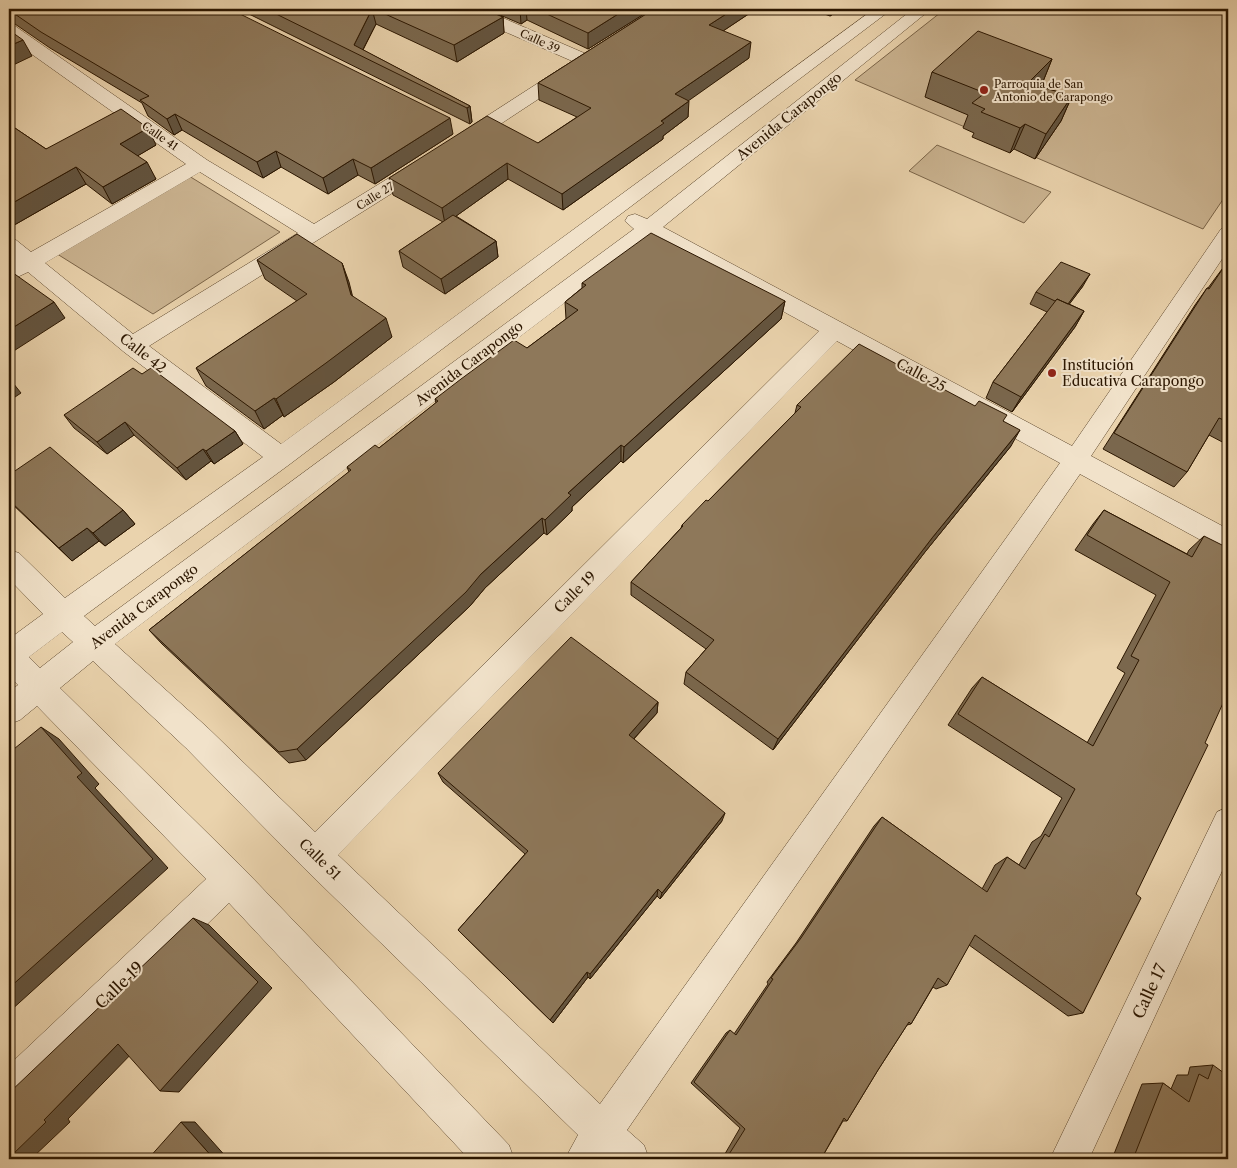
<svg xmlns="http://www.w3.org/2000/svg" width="1237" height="1168" font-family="'Libre Caslon Text',serif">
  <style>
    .green { fill: #cab390; stroke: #7a6448 }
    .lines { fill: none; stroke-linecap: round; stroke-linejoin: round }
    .minor-casing { stroke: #5b452b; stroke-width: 1 }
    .minor { fill: #f1e2ca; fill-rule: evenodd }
    .wall { fill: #7a674d; stroke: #2b1600 }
    .shaded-wall { fill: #63543f; stroke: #2b1600 }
    .building { fill: #8e785a; stroke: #2b1600 }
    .poi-dot { fill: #8f2418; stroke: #f1e2ca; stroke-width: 2 }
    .labels { text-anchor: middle; stroke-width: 4; stroke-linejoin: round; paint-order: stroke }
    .far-street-label { font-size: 11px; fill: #2b1600; stroke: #f1e2ca }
    .far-poi-label { font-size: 11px; fill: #2b1600; stroke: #f1e2ca; text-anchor: start }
    .street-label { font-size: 14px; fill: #2b1600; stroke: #f1e2ca }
    .poi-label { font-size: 14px; fill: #2b1600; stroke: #f1e2ca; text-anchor: start }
    .near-street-label { font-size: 16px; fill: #2b1600; stroke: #f1e2ca }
  </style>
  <rect width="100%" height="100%" fill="#ead3ad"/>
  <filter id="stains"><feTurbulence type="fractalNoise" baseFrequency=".004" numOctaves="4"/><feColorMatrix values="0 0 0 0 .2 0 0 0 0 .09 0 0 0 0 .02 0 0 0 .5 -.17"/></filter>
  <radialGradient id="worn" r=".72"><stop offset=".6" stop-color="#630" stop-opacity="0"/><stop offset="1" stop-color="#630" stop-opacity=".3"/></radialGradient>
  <path class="green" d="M 945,9 L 1228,9 L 1228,192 L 1203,229 L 855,80 Z
    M 937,145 L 1051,192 L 1024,223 L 909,171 Z
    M 189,176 L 280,232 L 153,314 L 54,252 Z"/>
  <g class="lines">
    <defs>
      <path id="minor" d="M 460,9 L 482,9 L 591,56 L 594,60 L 591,64 L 579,64 L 462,13 Z
        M 874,9 L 892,9 L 290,464 L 84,616 L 95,626 L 634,229 L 625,221 L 628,216 L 635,214 L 647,219 L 913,9 L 931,9 L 663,227 L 1072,446 L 1221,229 L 1228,227 L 1228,250 L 1091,456 L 1228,529 L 1228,553 L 1219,550 L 1080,474 L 627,1130 L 644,1145 L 649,1159 L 565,1159 L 578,1135 L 303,867 L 186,748 L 93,661 L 60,688 L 242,867 L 509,1145 L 514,1159 L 469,1159 L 229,903 L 22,1103 L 9,1108 L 9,1065 L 206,879 L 37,706 L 20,720 L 9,724 L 9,692 L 18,685 L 9,676 L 9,639 L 43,614 L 9,579 L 9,550 L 19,553 L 65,598 L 263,457 L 124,352 L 28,272 L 9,281 L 9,265 L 15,261 L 9,256 L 9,238 L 16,240 L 31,252 L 186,164 L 9,38 L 9,25 L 15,26 L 207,160 L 314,224 L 415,162 L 422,160 L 429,162 L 432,166 L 429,170 L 149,346 L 281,444 ZM 200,172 L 298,233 L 133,334 L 45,263 ZM 650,238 L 819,331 L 315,832 L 208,728 L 115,644 ZM 837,341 L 1060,463 L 600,1104 L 338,855 ZM 62,632 L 73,642 L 40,668 L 29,657 Z
        M 569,66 L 575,67 L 578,71 L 575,75 L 470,144 L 456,144 L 453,140 L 456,136 L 563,67 Z
        M 1228,807 L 1228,858 L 1089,1159 L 1050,1159 L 1217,812 Z"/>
    </defs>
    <use href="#minor" class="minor-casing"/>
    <use href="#minor" class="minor"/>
  </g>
  <path class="wall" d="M 9,9 L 453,134 L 375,184 L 358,175 L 328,194 L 281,167 L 263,178 L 182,130 L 174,135 L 148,116 L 142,103 L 50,48 L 15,24 L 9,24 Z
    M 239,9 L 483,9 L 503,17 L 504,33 L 457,62 L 376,24 L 363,50 L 470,106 L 472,122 L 470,124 Z
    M 486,9 L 652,9 L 588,49 L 527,20 L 521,24 Z
    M 654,9 L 756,9 L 723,31 L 749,58 L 688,100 L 688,117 L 663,136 L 663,139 L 563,210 L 508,179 L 456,216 L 496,241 L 498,257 L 445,294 L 403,267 L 399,251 L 443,222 L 393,195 L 389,178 L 538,143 L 577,117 L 539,100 L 538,83 Z
    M 811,9 L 841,9 L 830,16 Z
    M 1052,59 L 1042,84 L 1039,86 L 1072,96 L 1061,121 L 1035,159 L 1014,149 L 1010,153 L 972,137 L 974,133 L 963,128 L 968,115 L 925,97 L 932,72 Z
    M 9,124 L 46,149 L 156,145 L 137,156 L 156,179 L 112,204 L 86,184 L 9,228 Z
    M 257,260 L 342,263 L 352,296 L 392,337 L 334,382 L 284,417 L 283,415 L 264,429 L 206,386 L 196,368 L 297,301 L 265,279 Z
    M 1228,261 L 1228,445 L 1209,435 L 1187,472 L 1174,487 L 1103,449 L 1195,305 L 1207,288 L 1208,288 Z
    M 582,283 L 785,301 L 781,319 L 623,463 L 621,461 L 572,507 L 572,511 L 547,535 L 544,533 L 485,588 L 470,606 L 306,760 L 289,763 L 162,644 L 149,630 L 349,472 L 347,467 L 379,448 L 436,403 L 435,399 L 527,348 L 566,319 L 565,302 L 582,288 Z
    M 1083,286 L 1069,304 L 1084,311 L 1075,327 L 1012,412 L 986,398 L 993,382 L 1047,312 L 1030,304 L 1036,292 Z
    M 142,374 L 235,431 L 243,444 L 214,464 L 211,461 L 186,480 L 134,435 L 107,454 L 74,428 L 64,415 Z
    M 797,405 L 1003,421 L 1011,446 L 925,552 L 773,750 L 684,684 L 686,672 L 706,649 L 631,595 L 631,582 L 681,528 L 682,525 L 708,501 L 795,413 Z
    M 9,475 L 123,510 L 135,524 L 105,546 L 99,541 L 72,561 L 9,501 Z
    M 1104,510 L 1187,554 L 1189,550 L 1204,536 L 1136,894 L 1083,1013 L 1068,1016 L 969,945 L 947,985 L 936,989 L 933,987 L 911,1024 L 907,1025 L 878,1070 L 847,1121 L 843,1121 L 821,1159 L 722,1159 L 740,1128 L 691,1083 L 726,1033 L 730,1030 L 734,1034 L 768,984 L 767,982 L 796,943 L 874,826 L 882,817 L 982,889 L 995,865 L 1007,857 L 1019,865 L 1032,842 L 1041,836 L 1062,798 L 948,725 L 972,688 L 982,677 L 1087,743 L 1125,673 L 1117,668 L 1156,595 L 1075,550 L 1093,524 Z
    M 658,702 L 657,713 L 634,739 L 722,821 L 660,899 L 657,896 L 590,979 L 588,977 L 553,1023 L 458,930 L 525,854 L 443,782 L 438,773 Z
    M 1213,1065 L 1228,1159 L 1112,1159 L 1142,1084 L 1163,1083 L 1171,1089 L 1177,1075 L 1188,1075 L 1190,1067 Z"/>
  <path class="shaded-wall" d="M 372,9 L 376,24 L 360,55 L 354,45 Z
    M 520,9 L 526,9 L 527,20 L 521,24 Z
    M 626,9 L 652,9 L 588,49 L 588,33 Z
    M 734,9 L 756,9 L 708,41 L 709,25 Z
    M 831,9 L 841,9 L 830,16 Z
    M 503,17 L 504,33 L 457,62 L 454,45 Z
    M 23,40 L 32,56 L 9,67 L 9,46 Z
    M 751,42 L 749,58 L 674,111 L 675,94 Z
    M 1052,59 L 1042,84 L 1018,108 L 1028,83 Z
    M 1072,96 L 1061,121 L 1035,159 L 1046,134 Z
    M 689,101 L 688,117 L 663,136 L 663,139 L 563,210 L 562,194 Z
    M 470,106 L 472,122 L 470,124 L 467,108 Z
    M 175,114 L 182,130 L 174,135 L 167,119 Z
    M 450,118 L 453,134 L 375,184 L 371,168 Z
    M 1025,124 L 1014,149 L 1010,153 L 1020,128 Z
    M 148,128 L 156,145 L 129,161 L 120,144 Z
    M 276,151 L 281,167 L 263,178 L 257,162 Z
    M 353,159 L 358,175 L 328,194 L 323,178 Z
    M 147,162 L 156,179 L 112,204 L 103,187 Z
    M 507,163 L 508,179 L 445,224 L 442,208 Z
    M 76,167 L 86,184 L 9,228 L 9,205 Z
    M 496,241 L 498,257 L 445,294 L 441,279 Z
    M 342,263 L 349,282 L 357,314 L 351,295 Z
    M 1090,274 L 1083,286 L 1059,318 L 1066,306 Z
    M 785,301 L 781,319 L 623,463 L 624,447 Z
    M 54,302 L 65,318 L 9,354 L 9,330 Z
    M 1084,311 L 1075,327 L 1012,412 L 1021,397 Z
    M 386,318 L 392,337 L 334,382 L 284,417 L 276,399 Z
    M 9,378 L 21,393 L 9,401 Z
    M 274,398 L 283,415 L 264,429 L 255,411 Z
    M 125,422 L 134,435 L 107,454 L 97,442 Z
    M 1020,430 L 1011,446 L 925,552 L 773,750 L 778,739 L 932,538 Z
    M 235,431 L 243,444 L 214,464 L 206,451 Z
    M 621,445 L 621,461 L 572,507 L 572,511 L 547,535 L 545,520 L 568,493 Z
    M 203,449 L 211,461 L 186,480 L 177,468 Z
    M 123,510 L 135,524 L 105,546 L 93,533 Z
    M 542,518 L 544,533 L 485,588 L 470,606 L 306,760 L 297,749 L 481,574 Z
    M 87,528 L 99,541 L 72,561 L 59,548 Z
    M 658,702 L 657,713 L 628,745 L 629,735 Z
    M 41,727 L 59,739 L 99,784 L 95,788 L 168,868 L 9,1012 L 9,988 L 77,777 Z
    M 725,813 L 722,821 L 660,899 L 662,893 Z
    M 658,889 L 657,896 L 590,979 L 590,974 Z
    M 193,918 L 209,925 L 272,988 L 179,1092 L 160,1091 Z
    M 587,972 L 588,977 L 553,1023 L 550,1020 Z
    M 118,1044 L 138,1047 L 68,1119 L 70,1122 L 31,1159 L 9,1159 L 9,1158 L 44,1120 Z
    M 181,1122 L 195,1122 L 228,1159 L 214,1159 Z"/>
  <path class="building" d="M 9,9 L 230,9 L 450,118 L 371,168 L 353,159 L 323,178 L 276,151 L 257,162 L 175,114 L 167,119 L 140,100 L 149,96 L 41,32 L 9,10 Z
    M 266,9 L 372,9 L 354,45 L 470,106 L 467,108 Z
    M 374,9 L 483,9 L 503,17 L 454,45 Z
    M 536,9 L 626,9 L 588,33 Z
    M 654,9 L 734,9 L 709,25 L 751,42 L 675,94 L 689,101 L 661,121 L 664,123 L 562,194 L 507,163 L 442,208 L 389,178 L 487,116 L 538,143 L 591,108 L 538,83 Z
    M 9,30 L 23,40 L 9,46 Z
    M 978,31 L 1052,59 L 1028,83 L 1072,96 L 1046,134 L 1025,124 L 1020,128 L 981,112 L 985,109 L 972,103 L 985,93 L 932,72 Z
    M 121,109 L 148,128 L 120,144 L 147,162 L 103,187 L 76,167 L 9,205 L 9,124 L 46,149 Z
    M 453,215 L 496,241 L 441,279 L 399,251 Z
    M 651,233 L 785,301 L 624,447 L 621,445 L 568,493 L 571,495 L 545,520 L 542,518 L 481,574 L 466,592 L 297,749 L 279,752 L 149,630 L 351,470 L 347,467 L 375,445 L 379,448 L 438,401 L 435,399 L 461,379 L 514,340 L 527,348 L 578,310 L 565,302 L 586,285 L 582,283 Z
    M 297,234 L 342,263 L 351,295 L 386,318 L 326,363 L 276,399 L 274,398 L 255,411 L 196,368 L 307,294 L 257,260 Z
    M 1228,261 L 1228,422 L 1219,418 L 1187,472 L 1114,433 L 1207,288 L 1209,289 Z
    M 1061,262 L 1090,274 L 1068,304 L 1057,299 L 1055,301 L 1036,292 Z
    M 9,270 L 54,302 L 9,330 Z
    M 1057,299 L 1084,311 L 1021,397 L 993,382 Z
    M 859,344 L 975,406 L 979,401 L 1007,415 L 1003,421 L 1020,430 L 932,538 L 778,739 L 686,672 L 714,640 L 631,582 L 683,526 L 682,525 L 706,500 L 708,501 L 801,407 L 797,405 Z
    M 133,368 L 142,374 L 151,368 L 235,431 L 206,451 L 203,449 L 177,468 L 125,422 L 97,442 L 64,415 Z
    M 50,447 L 123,510 L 93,533 L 87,528 L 59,548 L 9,500 L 9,475 Z
    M 1104,510 L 1192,557 L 1204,536 L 1228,548 L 1228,692 L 1205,743 L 1208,745 L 1136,894 L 1141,898 L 1083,1013 L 975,935 L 947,985 L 938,978 L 911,1024 L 909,1022 L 878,1070 L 847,1121 L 844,1118 L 821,1159 L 726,1159 L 745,1129 L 694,1082 L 730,1030 L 736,1035 L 773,979 L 771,978 L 801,938 L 882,817 L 987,892 L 1007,857 L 1025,869 L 1045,834 L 1049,837 L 1075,789 L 958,714 L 982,677 L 1093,746 L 1139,660 L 1131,656 L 1170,582 L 1087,535 Z
    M 571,637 L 658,702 L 629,735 L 725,813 L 662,893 L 658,889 L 590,974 L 587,972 L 550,1020 L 458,930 L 528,851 L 438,773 Z
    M 41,727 L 82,773 L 77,777 L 153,859 L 9,988 L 9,753 Z
    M 193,918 L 258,982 L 160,1091 L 118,1044 L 44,1120 L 46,1122 L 9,1158 L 9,1093 Z
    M 1213,1065 L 1228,1076 L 1228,1159 L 1133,1159 L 1163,1083 L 1189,1102 L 1199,1074 L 1208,1079 Z
    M 181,1122 L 214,1159 L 148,1159 Z"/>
  <g class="poi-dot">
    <circle cx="984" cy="90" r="5"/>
    <circle cx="1052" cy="373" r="5"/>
  </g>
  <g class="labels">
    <g class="far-street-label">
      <text transform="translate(540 41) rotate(24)" y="4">Calle 39</text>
      <text transform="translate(160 136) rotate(35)" y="4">Calle 41</text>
      <text transform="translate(375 196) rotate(-32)" y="4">Calle 27</text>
    </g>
    <g class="far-poi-label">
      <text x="994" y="88">Parroquia de San<tspan x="994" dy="13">Antonio de Carapongo</tspan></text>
    </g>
    <g class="street-label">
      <text transform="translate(789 116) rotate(-39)" y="5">Avenida Carapongo</text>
      <text transform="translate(143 353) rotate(38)" y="5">Calle 42</text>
      <text transform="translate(469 363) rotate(-37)" y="5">Avenida Carapongo</text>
      <text transform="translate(921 375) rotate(28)" y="5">Calle 25</text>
      <text transform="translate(575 592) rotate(-45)" y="5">Calle 19</text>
      <text transform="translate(144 606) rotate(-37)" y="5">Avenida Carapongo</text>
      <text transform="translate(320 859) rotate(44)" y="5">Calle 51</text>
    </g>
    <g class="poi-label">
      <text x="1062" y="370">Institución<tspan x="1062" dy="16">Educativa Carapongo</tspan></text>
    </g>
    <g class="near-street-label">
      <text transform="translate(119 985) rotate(-44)" y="6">Calle 19</text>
      <text transform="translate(1149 991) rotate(-65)" y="6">Calle 17</text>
    </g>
  </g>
  <rect width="1237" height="1168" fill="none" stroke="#ead3ad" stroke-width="30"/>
  <rect x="10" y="10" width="1217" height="1148" fill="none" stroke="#2b1600" stroke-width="2.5"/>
  <rect x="15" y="15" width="1207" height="1138" fill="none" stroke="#2b1600"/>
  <rect width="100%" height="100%" filter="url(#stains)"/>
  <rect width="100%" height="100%" fill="url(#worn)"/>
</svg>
